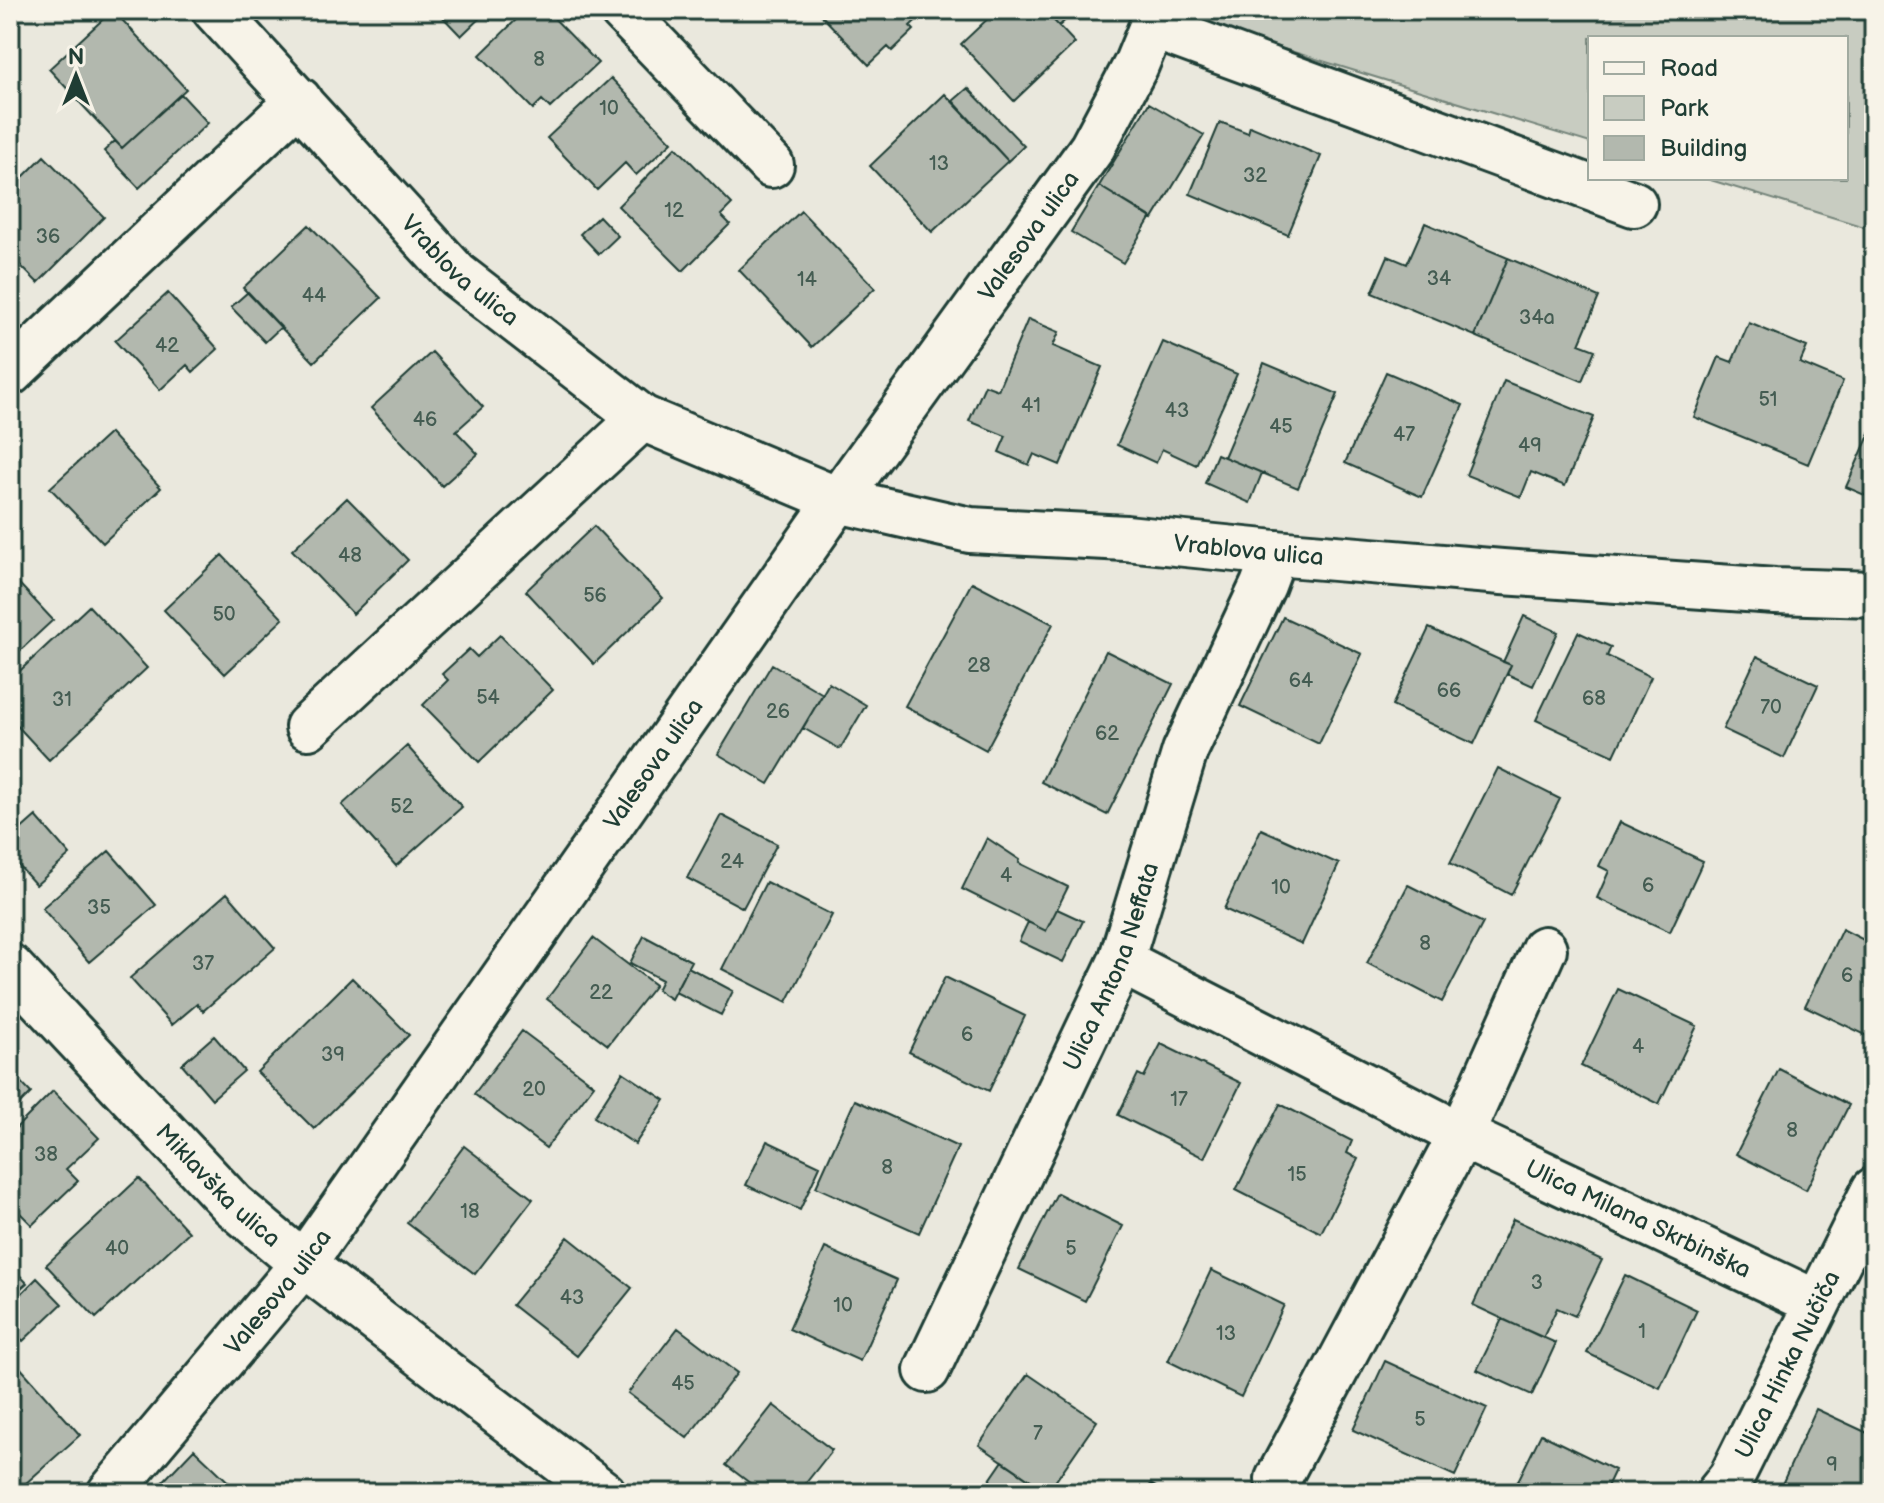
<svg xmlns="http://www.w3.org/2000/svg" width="1884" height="1503" font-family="'Balsamiq Sans',sans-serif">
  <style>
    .green { fill: #c8ccc1; stroke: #74847a; stroke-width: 2 }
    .building { fill: #b2b8ae; stroke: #1f3d34; stroke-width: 2 }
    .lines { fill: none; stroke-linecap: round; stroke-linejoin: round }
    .minor-casing { stroke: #1f3d34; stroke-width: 50 }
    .minor { stroke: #f7f3e8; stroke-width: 44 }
    .labels { text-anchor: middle; stroke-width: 8; stroke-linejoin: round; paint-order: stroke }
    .number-label { font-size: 20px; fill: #445c52 }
    .street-label { font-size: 24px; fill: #1f3d34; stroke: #f7f3e8 }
  </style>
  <rect width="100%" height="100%" fill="#eae8dd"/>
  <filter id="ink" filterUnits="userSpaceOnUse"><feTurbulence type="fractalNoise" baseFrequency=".0125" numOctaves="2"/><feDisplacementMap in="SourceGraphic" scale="16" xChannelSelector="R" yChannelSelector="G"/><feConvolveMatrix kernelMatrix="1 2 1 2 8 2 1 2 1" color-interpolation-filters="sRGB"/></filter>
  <g filter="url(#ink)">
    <path class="green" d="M 1204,10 L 1874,10 L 1874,230 L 1704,178 L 1846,178 L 1846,38 L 1590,38 L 1590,143 L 1202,24 Z"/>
    <path class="building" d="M 10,10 L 26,10 L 10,24 Z
      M 113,10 L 186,89 L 122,148 L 49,69 Z
      M 436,10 L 488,10 L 461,36 Z
      M 526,10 L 546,10 L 598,63 L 550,108 L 542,100 L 533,109 L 480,55 Z
      M 827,10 L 927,10 L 910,26 L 914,30 L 892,51 L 888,47 L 869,65 L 821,15 Z
      M 997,10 L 1044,10 L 1075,43 L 1014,101 L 961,44 Z
      M 1044,10 L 1069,10 L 1072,14 L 1059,26 Z
      M 611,78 L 672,142 L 636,175 L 625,163 L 597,190 L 547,138 Z
      M 968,88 L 1024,146 L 1008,161 L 953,101 Z
      M 181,94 L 208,123 L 139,188 L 104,151 L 115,141 L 122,148 Z
      M 945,94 L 1008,161 L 932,232 L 870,166 Z
      M 1149,103 L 1204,135 L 1153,219 L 1099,186 Z
      M 1220,122 L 1248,133 L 1250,126 L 1321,156 L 1288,235 L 1190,194 Z
      M 676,147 L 732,204 L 721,215 L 730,224 L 683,271 L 618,206 Z
      M 44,156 L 104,217 L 38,283 L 10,255 L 10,190 Z
      M 1099,186 L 1151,217 L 1123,263 L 1071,232 Z
      M 801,211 L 875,288 L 812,347 L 739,270 Z
      M 599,216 L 618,236 L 599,254 L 580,234 Z
      M 1425,223 L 1508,258 L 1475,336 L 1372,293 L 1388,256 L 1407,264 Z
      M 309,225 L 381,298 L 314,362 L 243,288 Z
      M 1508,258 L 1599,297 L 1579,344 L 1595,350 L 1582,381 L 1475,336 Z
      M 248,292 L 281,327 L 265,342 L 231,307 Z
      M 168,293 L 218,349 L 193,372 L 187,365 L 160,390 L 115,341 Z
      M 1028,319 L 1059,332 L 1053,346 L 1102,367 L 1060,465 L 1034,454 L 1029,465 L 999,452 L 1006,436 L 969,421 L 985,385 L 998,390 Z
      M 1749,323 L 1807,347 L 1800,363 L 1843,381 L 1808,464 L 1694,417 L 1719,357 L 1732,362 Z
      M 1163,342 L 1237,374 L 1196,465 L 1162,449 L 1156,463 L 1117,445 Z
      M 432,352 L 483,407 L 456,431 L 478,454 L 442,486 L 371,408 Z
      M 1264,363 L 1338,394 L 1298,488 L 1224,457 Z
      M 1386,372 L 1463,405 L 1422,497 L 1345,463 Z
      M 1504,381 L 1594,417 L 1565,486 L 1531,472 L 1521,497 L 1466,475 Z
      M 1874,424 L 1874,499 L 1846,487 Z
      M 110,433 L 161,488 L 103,543 L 50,488 Z
      M 1217,454 L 1262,473 L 1250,503 L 1205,483 Z
      M 347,498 L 408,560 L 353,614 L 292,550 Z
      M 594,526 L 663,598 L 594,664 L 526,591 Z
      M 222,555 L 283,619 L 225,674 L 164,610 Z
      M 10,574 L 53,620 L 10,660 Z
      M 972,582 L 1053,624 L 986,750 L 905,706 Z
      M 89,606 L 147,668 L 49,760 L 10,718 L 10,680 Z
      M 1524,616 L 1558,632 L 1533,686 L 1507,674 L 1511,665 L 1503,662 Z
      M 1283,617 L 1362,654 L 1319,744 L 1240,706 Z
      M 1429,628 L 1511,665 L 1474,744 L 1392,706 Z
      M 1578,632 L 1611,647 L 1607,656 L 1651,677 L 1614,756 L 1536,720 Z
      M 500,635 L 553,690 L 479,762 L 423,705 L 448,680 L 442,674 L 469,649 L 477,657 Z
      M 1106,651 L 1173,684 L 1107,815 L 1041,782 Z
      M 1757,656 L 1818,685 L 1784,758 L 1723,729 Z
      M 772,664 L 823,694 L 769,784 L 718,754 Z
      M 829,683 L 866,705 L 840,749 L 803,728 Z
      M 407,746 L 462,807 L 396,866 L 342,805 Z
      M 1498,768 L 1560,799 L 1511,895 L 1450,863 Z
      M 721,815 L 777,844 L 743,908 L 687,878 Z
      M 36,816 L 70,855 L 36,885 L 10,856 L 10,839 Z
      M 1620,822 L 1703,861 L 1670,932 L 1597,898 L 1609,871 L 1599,866 Z
      M 1261,829 L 1339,864 L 1302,944 L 1224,909 Z
      M 987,838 L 1020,860 L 1019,863 L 1068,887 L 1046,931 L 962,889 Z
      M 109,851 L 156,905 L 89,962 L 42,908 Z
      M 766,882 L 832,915 L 787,1002 L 722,969 Z
      M 1408,885 L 1483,923 L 1442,1002 L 1367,963 Z
      M 227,893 L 275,948 L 203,1011 L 197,1004 L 172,1025 L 130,978 Z
      M 1057,909 L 1083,921 L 1063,962 L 1019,941 L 1028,922 L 1046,931 Z
      M 1842,929 L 1874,945 L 1874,1039 L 1805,1006 Z
      M 644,936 L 691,961 L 671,999 L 657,990 L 662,980 L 630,963 Z
      M 593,938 L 655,985 L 608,1045 L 547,999 Z
      M 688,967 L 733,991 L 721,1015 L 675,992 Z
      M 945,977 L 1025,1016 L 989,1091 L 909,1052 Z
      M 352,978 L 409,1035 L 314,1129 L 257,1072 Z
      M 1618,989 L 1697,1026 L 1659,1104 L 1581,1066 Z
      M 522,1031 L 594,1085 L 546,1148 L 474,1094 Z
      M 214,1036 L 244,1071 L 212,1099 L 182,1064 Z
      M 1161,1044 L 1241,1083 L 1204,1158 L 1118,1115 L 1138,1074 L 1144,1077 Z
      M 1779,1069 L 1849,1105 L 1806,1190 L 1736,1154 Z
      M 10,1071 L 31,1093 L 10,1114 Z
      M 623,1072 L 665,1100 L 635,1144 L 594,1117 Z
      M 53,1091 L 99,1138 L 66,1169 L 78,1181 L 32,1225 L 10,1203 L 10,1134 Z
      M 855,1100 L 958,1147 L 919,1233 L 816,1187 Z
      M 1280,1104 L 1352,1141 L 1347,1153 L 1358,1159 L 1321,1233 L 1236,1190 Z
      M 767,1141 L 820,1166 L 800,1210 L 746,1185 Z
      M 464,1146 L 533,1199 L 475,1274 L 407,1223 Z
      M 139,1178 L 189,1232 L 96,1318 L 46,1265 Z
      M 1057,1193 L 1123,1226 L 1085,1301 L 1019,1269 Z
      M 1513,1219 L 1602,1260 L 1575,1316 L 1557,1308 L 1543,1338 L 1473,1305 Z
      M 568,1237 L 632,1288 L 577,1356 L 512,1305 Z
      M 825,1248 L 897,1280 L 860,1361 L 789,1329 Z
      M 10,1265 L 27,1283 L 10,1298 Z
      M 1211,1270 L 1284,1305 L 1241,1397 L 1168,1361 Z
      M 1625,1275 L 1697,1310 L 1660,1388 L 1587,1353 Z
      M 37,1278 L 62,1304 L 23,1341 L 10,1327 L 10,1305 Z
      M 1502,1319 L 1556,1343 L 1532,1395 L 1477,1370 Z
      M 678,1328 L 737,1373 L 687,1438 L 628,1393 Z
      M 10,1356 L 80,1435 L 15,1493 L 10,1493 Z
      M 1385,1361 L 1487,1408 L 1455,1476 L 1353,1430 Z
      M 1028,1374 L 1097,1421 L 1048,1492 L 979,1445 Z
      M 773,1405 L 832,1450 L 798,1493 L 763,1493 L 726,1465 Z
      M 1816,1409 L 1874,1436 L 1874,1493 L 1778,1493 Z
      M 1541,1434 L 1615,1470 L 1604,1493 L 1512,1493 Z
      M 194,1449 L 240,1493 L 152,1493 Z
      M 1003,1461 L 1048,1492 L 981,1493 Z
      M 1151,1484 L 1166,1493 L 1146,1493 Z"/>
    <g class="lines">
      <defs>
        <g id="minor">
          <path id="s1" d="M 215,10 L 457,275 L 642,418 L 838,500 L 970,530 L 1126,538 L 1275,553 L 1502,572 L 1775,591 L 1874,594"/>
          <path d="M 622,10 L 771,165"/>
          <path d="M 1152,26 L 1634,204"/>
          <path d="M 10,373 L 299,100"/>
          <path d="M 308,727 L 642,418"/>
          <path id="s2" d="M 1121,961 L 1461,1135 L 1817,1303"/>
          <path id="s3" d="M 10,967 L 233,1205 L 303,1264 L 603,1493"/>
          <path id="s4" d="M 927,1370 L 1121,961 L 1185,751 L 1263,585 L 1275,553"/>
          <path d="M 1278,1479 L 1461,1135 L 1544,949"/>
          <path id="s5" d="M 110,1493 L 303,1264 L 838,500 L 1092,148 L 1136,65 L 1152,26 L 1155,10"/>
          <path id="s6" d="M 1719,1493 L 1731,1478 L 1874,1190"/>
        </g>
      </defs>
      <use href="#minor" class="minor-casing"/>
      <use href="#minor" class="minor"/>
    </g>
  </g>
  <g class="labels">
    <g class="number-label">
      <text x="539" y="66">8</text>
      <text x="609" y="115">10</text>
      <text x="939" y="170">13</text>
      <text x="1255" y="182">32</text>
      <text x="674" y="217">12</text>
      <text x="48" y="243">36</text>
      <text x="1439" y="285">34</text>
      <text x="807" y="286">14</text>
      <text x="314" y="302">44</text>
      <text x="1537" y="324">34a</text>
      <text x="167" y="352">42</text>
      <text x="1768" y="406">51</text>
      <text x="1031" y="412">41</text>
      <text x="1177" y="417">43</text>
      <text x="425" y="426">46</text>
      <text x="1281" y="433">45</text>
      <text x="1404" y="441">47</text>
      <text x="1530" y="452">49</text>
      <text x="350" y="562">48</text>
      <text x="595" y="602">56</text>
      <text x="224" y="621">50</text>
      <text x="979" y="672">28</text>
      <text x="1301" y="687">64</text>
      <text x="1449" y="697">66</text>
      <text x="488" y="704">54</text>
      <text x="1594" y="705">68</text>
      <text x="62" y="706">31</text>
      <text x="1771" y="714">70</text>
      <text x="778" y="718">26</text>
      <text x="1107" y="740">62</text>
      <text x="402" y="813">52</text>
      <text x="732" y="868">24</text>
      <text x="1006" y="882">4</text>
      <text x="1648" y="892">6</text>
      <text x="1281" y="894">10</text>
      <text x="99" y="914">35</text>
      <text x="1425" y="950">8</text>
      <text x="203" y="970">37</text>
      <text x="1847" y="982">6</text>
      <text x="601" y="999">22</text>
      <text x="967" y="1041">6</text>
      <text x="1638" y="1053">4</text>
      <text x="333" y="1061">39</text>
      <text x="534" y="1096">20</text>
      <text x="1179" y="1106">17</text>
      <text x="1792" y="1137">8</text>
      <text x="46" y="1161">38</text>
      <text x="887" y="1174">8</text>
      <text x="1297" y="1181">15</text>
      <text x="470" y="1218">18</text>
      <text x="117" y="1255">40</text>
      <text x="1071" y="1255">5</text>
      <text x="1537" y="1289">3</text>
      <text x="572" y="1304">43</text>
      <text x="843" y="1312">10</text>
      <text x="1642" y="1338">1</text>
      <text x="1226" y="1340">13</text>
      <text x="683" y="1390">45</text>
      <text x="1420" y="1426">5</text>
      <text x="1038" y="1440">7</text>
      <text x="1832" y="1471">9</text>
    </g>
    <g class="street-label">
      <text dy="8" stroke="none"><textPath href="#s5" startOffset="1558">Valesova ulica</textPath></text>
      <text dy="8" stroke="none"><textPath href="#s1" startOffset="358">Vrablova ulica</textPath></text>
      <text dy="8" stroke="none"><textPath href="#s1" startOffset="1220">Vrablova ulica</textPath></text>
      <text dy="8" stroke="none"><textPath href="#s5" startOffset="910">Valesova ulica</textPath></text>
      <text dy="8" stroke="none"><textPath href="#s4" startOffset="444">Ulica Antona Neffata</textPath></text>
      <text dy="8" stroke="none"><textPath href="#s3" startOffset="302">Miklavška ulica</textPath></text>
      <text dy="8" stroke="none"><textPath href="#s2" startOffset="578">Ulica Milana Skrbinška</textPath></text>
      <text dy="8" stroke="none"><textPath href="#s5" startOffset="262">Valesova ulica</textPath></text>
      <text dy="8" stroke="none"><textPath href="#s6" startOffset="146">Ulica Hinka Nučiča</textPath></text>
    </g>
  </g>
  <rect width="1884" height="1503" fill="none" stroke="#f7f3e8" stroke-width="40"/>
  <rect x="20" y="20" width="1844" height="1463" fill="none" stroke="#1f3d34" stroke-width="3" filter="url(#ink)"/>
  <rect x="1588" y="36" width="260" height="144" fill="#f7f3e8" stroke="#a1aaa0" stroke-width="2"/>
  <rect x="1604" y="62" width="40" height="12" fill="#f7f3e8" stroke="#a1aaa0" stroke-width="2"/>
  <text x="1660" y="76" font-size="24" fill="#1f3d34">Road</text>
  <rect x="1604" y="96" width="40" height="24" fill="#c8ccc1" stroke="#a1aaa0" stroke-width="2"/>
  <text x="1660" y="116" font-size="24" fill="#1f3d34">Park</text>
  <rect x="1604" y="136" width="40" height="24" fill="#b2b8ae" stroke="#a1aaa0" stroke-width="2"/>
  <text x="1660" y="156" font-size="24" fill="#1f3d34">Building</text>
  <g transform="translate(76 76)" stroke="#f7f3e8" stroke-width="6" paint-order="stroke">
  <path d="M0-6L14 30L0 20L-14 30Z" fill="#1f3d34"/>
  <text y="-12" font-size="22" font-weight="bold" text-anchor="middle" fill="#1f3d34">N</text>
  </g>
</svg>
